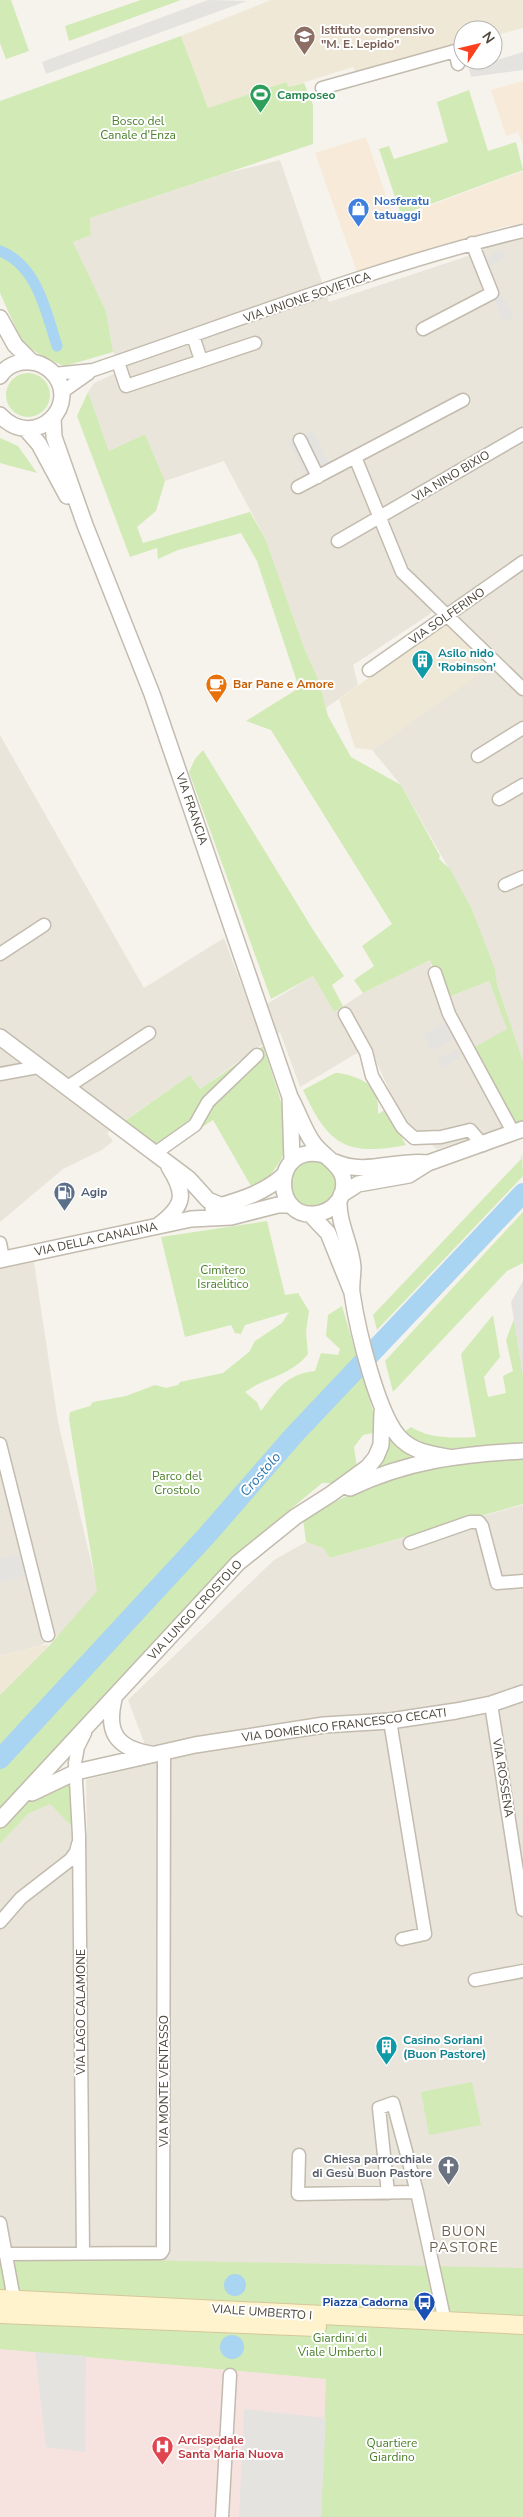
<svg xmlns="http://www.w3.org/2000/svg" width="523" height="2517" font-family="'Nunito Sans',sans-serif">
  <style>
    .residential { fill: #eae5da }
    .commercial { fill: #f7ead8 }
    .education { fill: #efe8d6 }
    .medical { fill: #f6e3e0 }
    .green { fill: #d2eab5 }
    .parking { fill: #e5e3e0 }
    .water { fill: #a9d4f2 }
    .lines { fill: none; stroke-linecap: round; stroke-linejoin: round }
    .canal { stroke: #a9d4f2; stroke-width: 11 }
    .river { stroke: #a9d4f2; stroke-width: 20 }
    .minor-casing { stroke: #c2bbae; stroke-width: 15 }
    .tertiary-casing { stroke: #c2bbae; stroke-width: 18 }
    .secondary-casing { stroke: #d6c79b; stroke-width: 20 }
    .minor { stroke: #fff; stroke-width: 12 }
    .tertiary { stroke: #fff; stroke-width: 15 }
    .secondary { stroke: #fff3cd; stroke-width: 18 }
    .labels { text-anchor: middle; stroke-width: 4; stroke-linejoin: round; paint-order: stroke }
    .education-label { font-size: 12px; font-weight: bold; fill: #785e54; stroke: #fff; text-anchor: start }
    .leisure-label { font-size: 12px; font-weight: bold; fill: #27864d; stroke: #fff; text-anchor: start }
    .park-label { font-size: 12px; fill: #4a7f2a; stroke: #fff }
    .shop-label { font-size: 12px; font-weight: bold; fill: #366cbe; stroke: #fff; text-anchor: start }
    .street-label { font-size: 12px; fill: #4b4439; stroke: #fff }
    .culture-label { font-size: 12px; font-weight: bold; fill: #0d838f; stroke: #fff; text-anchor: start }
    .food-label { font-size: 12px; font-weight: bold; fill: #c56008; stroke: #fff; text-anchor: start }
    .service-label { font-size: 12px; font-weight: bold; fill: #4e5e75; stroke: #fff; text-anchor: start }
    .worship-label { font-size: 12px; font-weight: bold; fill: #5b616d; stroke: #fff; text-anchor: end }
    .transit-label { font-size: 12px; font-weight: bold; fill: #164399; stroke: #fff; text-anchor: end }
    .health-label { font-size: 12px; font-weight: bold; fill: #be3a42; stroke: #fff; text-anchor: start }
    .water-label { font-size: 14px; font-style: italic; fill: #2e7ab2; stroke: #fff }
    .neighbourhood-label { font-size: 14px; letter-spacing: 1px; fill: #6e6250; stroke: #fff }
  </style>
  <rect width="100%" height="100%" fill="#f6f3ec"/>
  <path class="residential" d="M 280,160 L 329,302 L 465,257 L 497,243 L 523,237 L 523,1061 L 497,984 L 495,969 L 472,909 L 401,785 L 372,750 L 500,658 L 440,598 L 430,614 L 353,665 L 358,685 L 326,708 L 319,681 L 305,650 L 265,538 L 224,461 L 165,481 L 145,434 L 109,451 L 88,392 L 94,383 L 125,369 L 113,352 L 106,311 L 73,242 L 91,235 L 90,218 L 227,173 Z
    M 0,735 L 144,988 L 224,938 L 252,1013 L 313,976 L 334,1012 L 363,993 L 430,960 L 440,1001 L 489,981 L 508,1029 L 463,1053 L 505,1128 L 437,1149 L 405,1124 L 369,1046 L 300,1087 L 280,1032 L 200,1089 L 190,1075 L 107,1133 L 113,1141 L 102,1150 L 63,1169 L 0,1222 Z
    M 34,1262 L 58,1422 L 98,1591 L 60,1634 L 40,1646 L 0,1656 L 0,1269 Z
    M 523,1505 L 523,2517 L 321,2517 L 326,2379 L 0,2349 L 0,1844 L 28,1814 L 50,1804 L 74,1829 L 87,1836 L 86,1780 L 152,1763 L 128,1700 L 274,1560 L 306,1542 L 323,1548 L 330,1558 Z"/>
  <path class="commercial" d="M 523,81 L 523,145 L 518,132 L 506,136 L 491,90 Z
    M 366,137 L 394,219 L 523,171 L 523,223 L 498,228 L 358,275 L 315,153 Z"/>
  <path class="education" d="M 271,0 L 523,0 L 523,28 L 493,36 L 493,30 L 463,30 L 463,44 L 356,73 L 353,67 L 289,87 L 286,82 L 208,108 L 181,36 Z
    M 447,622 L 492,665 L 372,750 L 355,748 L 339,699 Z
    M 48,1644 L 47,1648 L 0,1695 L 0,1656 Z"/>
  <path class="medical" d="M 0,2349 L 327,2379 L 321,2517 L 0,2517 Z"/>
  <path class="green" d="M 0,0 L 11,0 L 29,51 L 6,59 L 0,43 Z
    M 141,0 L 181,0 L 69,41 L 65,26 Z
    M 181,36 L 208,108 L 286,82 L 289,87 L 304,83 L 313,105 L 313,144 L 90,218 L 91,235 L 73,242 L 106,311 L 113,352 L 65,366 L 46,359 L 22,342 L 0,293 L 0,101 Z
    M 469,90 L 488,151 L 516,142 L 523,170 L 401,215 L 379,149 L 389,146 L 394,159 L 448,142 L 437,102 Z
    M6 395a22 22 0 1 1 44 0a22 22 0 1 1-44 0Z
    M 88,392 L 109,451 L 145,434 L 165,481 L 156,511 L 137,527 L 143,543 L 250,512 L 265,538 L 305,650 L 319,681 L 328,716 L 351,757 L 401,785 L 440,856 L 439,859 L 450,869 L 472,909 L 495,969 L 497,984 L 523,1061 L 523,1129 L 513,1132 L 469,1050 L 507,1029 L 489,981 L 444,999 L 430,960 L 363,993 L 354,980 L 374,966 L 362,946 L 392,924 L 271,730 L 246,721 L 299,688 L 257,561 L 241,533 L 178,550 L 158,559 L 157,548 L 130,557 L 77,416 Z
    M 0,438 L 18,446 L 37,473 L 0,463 Z
    M 203,750 L 315,933 L 344,976 L 332,985 L 343,1006 L 334,1012 L 313,976 L 271,999 L 189,772 L 195,759 Z
    M 263,1046 C 271,1073 288,1113 287,1141 C 286,1158 271,1175 260,1186 L 251,1186 L 213,1120 L 161,1155 L 122,1123 L 190,1075 L 200,1089 Z
    M 335,1073 C 347,1073 372,1081 376,1094 C 378,1100 378,1108 378,1114 L 386,1109 L 406,1145 C 345,1157 328,1144 303,1090 Z
    M 522,1153 L 523,1176 L 377,1330 L 373,1315 L 521,1159 Z
    M291 1184a23 23 0 1 1 46 0a23 23 0 1 1-46 0Z
    M 523,1212 L 523,1263 L 507,1271 L 393,1392 L 385,1361 Z
    M 267,1221 L 285,1295 L 298,1293 L 309,1311 L 306,1332 L 308,1354 C 291,1376 265,1377 245,1392 L 257,1402 L 261,1411 C 277,1390 286,1374 315,1371 L 321,1353 L 338,1355 L 340,1349 L 326,1336 L 328,1315 L 342,1306 L 375,1418 L 374,1433 L 363,1435 L 354,1447 L 357,1468 L 336,1483 L 322,1483 L 268,1528 L 11,1802 L 69,1779 L 74,1829 L 50,1804 L 28,1814 L 0,1844 L 0,1695 L 47,1648 L 97,1591 L 69,1419 L 70,1412 L 90,1406 L 93,1402 L 126,1396 L 155,1385 L 166,1388 L 178,1385 L 180,1382 L 223,1373 L 249,1352 L 255,1341 L 282,1323 L 289,1312 L 245,1325 L 241,1334 L 235,1333 L 231,1325 L 185,1337 L 161,1237 Z
    M 493,1315 L 500,1357 L 484,1377 L 488,1397 L 506,1393 L 503,1376 L 513,1371 L 506,1340 L 514,1319 L 523,1375 L 523,1443 L 455,1449 L 417,1444 L 404,1432 L 411,1427 C 430,1439 453,1438 476,1437 L 461,1354 Z
    M 388,1431 L 428,1458 L 366,1475 Z
    M 523,1457 L 523,1504 L 330,1558 L 323,1548 L 306,1542 L 303,1519 L 358,1490 L 436,1465 Z
    M 472,2082 L 481,2125 L 429,2135 L 421,2092 Z
    M 0,2257 L 523,2268 L 523,2517 L 321,2517 L 326,2379 L 0,2349 Z"/>
  <path class="parking" d="M 208,0 L 247,1 L 46,74 L 42,62 Z
    M 523,52 L 523,70 L 471,77 L 469,69 Z
    M 502,249 L 506,257 L 488,268 L 483,260 Z
    M 493,279 L 514,316 L 503,322 L 487,282 Z
    M 312,430 L 330,464 L 307,477 L 288,442 Z
    M 447,1021 L 456,1038 L 432,1051 L 423,1034 Z
    M 457,1049 L 461,1057 L 442,1068 L 437,1060 Z
    M 523,1281 L 523,1375 L 511,1302 Z
    M 27,1552 L 33,1574 L 0,1582 L 0,1559 Z
    M 35,2352 L 86,2356 L 85,2452 L 46,2447 Z
    M 244,2409 L 326,2418 L 321,2517 L 239,2517 Z"/>
  <path class="water" d="M224 2285a11 11 0 1 1 22 0a11 11 0 1 1-22 0Z
    M220 2347a12 12 0 1 1 24 0a12 12 0 1 1-24 0Z"/>
  <g class="lines">
    <path class="canal" d="M 0,251 C 37,265 46,312 57,346"/>
    <path class="river" d="M 0,1759 L 208,1534 L 294,1435 L 523,1193"/>
    <defs>
      <path id="minor" d="M 322,88 L 455,51 L 458,64
        M 423,329 L 492,293 L 472,243
        M 193,336 L 201,360
        M 118,362 L 126,386 L 255,343
        M 54,374 L 93,370 C 235,322 377,266 523,231
        M 62,392 L 89,373
        M 300,440 L 318,477
        M 355,457 L 402,572 L 523,689
        M 298,487 L 463,400
        M 338,541 L 523,434
        M 369,670 L 523,562
        M 478,756 L 523,728
        M 499,799 L 523,785
        M 505,885 L 523,877
        M 0,954 L 44,925
        M 435,973 L 449,1014 L 513,1132
        M 345,1014 L 366,1052 L 372,1076 L 402,1127 L 414,1138 L 441,1137 L 470,1130 L 483,1145
        M 0,1074 L 38,1067
        M 66,1088 L 149,1033
        M 154,1154 L 195,1125 L 208,1102 L 257,1055
        M 0,1243 L 3,1259
        M 0,1444 L 48,1635
        M 410,1543 L 470,1522 L 479,1522 L 482,1526 L 497,1583 L 523,1581
        M 491,1704 L 523,1910
        M 390,1721 L 425,1934 L 402,1939
        M 0,1922 L 21,1898 L 70,1860 L 76,1852 L 78,1844
        M 475,1980 L 523,1971
        M 299,2155 L 298,2194 L 417,2192
        M 388,2193 L 379,2108 L 393,2103 L 417,2192 L 445,2322
        M 0,2223 L 14,2299
        M 83,2253 L 79,1835 L 75,1763 L 78,1747 L 85,1733
        M 5,2254 L 161,2253 L 163,2250 L 164,1752
        M 222,2517 L 230,2375"/>
      <path id="tertiary" d="M 0,318 L 15,345 L 32,362
        M 0,376 C 6,366 18,361 30,362 C 38,362 45,366 51,371 C 84,403 35,453 0,415
        M 53,418 L 54,437 L 85,525 L 152,694 L 290,1097 C 298,1111 303,1128 312,1141 C 324,1160 351,1166 342,1194 C 339,1203 330,1211 320,1213 C 271,1225 270,1140 325,1155
        M 26,429 L 39,444 L 67,496
        M 0,1037 L 189,1179 L 208,1200 L 222,1206
        M 290,1097 L 292,1161
        M 335,1162 C 365,1176 397,1159 428,1163
        M 341,1195 L 358,1184 L 409,1175 L 428,1163 L 523,1129
        M 339,1200 C 338,1224 351,1243 353,1267 C 353,1275 351,1285 352,1293 C 357,1327 378,1419 402,1440 C 415,1452 431,1454 448,1457
        M 213,1208 C 239,1200 263,1194 284,1175
        M 310,1214 L 328,1233 L 351,1290
        M 159,1225 C 185,1205 186,1194 169,1167
        M 0,1260 L 191,1219 L 231,1217 L 278,1205 L 291,1205
        M 350,1488 C 407,1461 461,1454 523,1451
        M 114,1699 C 106,1732 116,1748 151,1754
        M 32,1793 L 76,1772 L 195,1745 L 324,1725 L 390,1721 L 456,1711 L 491,1704 L 523,1693
        M 0,1820 L 238,1563 L 295,1517 L 331,1494 L 368,1467 L 376,1457 L 381,1445 L 382,1412"/>
      <path id="secondary" d="M 0,2299 L 523,2325
        M 0,2314 L 317,2327"/>
    </defs>
    <use href="#minor" class="minor-casing"/>
    <use href="#tertiary" class="tertiary-casing"/>
    <use href="#secondary" class="secondary-casing"/>
    <use href="#minor" class="minor"/>
    <use href="#tertiary" class="tertiary"/>
    <use href="#secondary" class="secondary"/>
  </g>
  <defs>
    <symbol id="school-pin" viewBox="-11 -11 22 30"><path d="M0 17L-7.5 6A9.5 9.5 0 1 1 7.5 6Z" fill="#8d6e63" stroke="#fff"/><path d="M0-5L7-2L0 1L-7-2ZM-4 1L0 2.5L4 1V4Q0 6-4 4Z" fill="#fff"/></symbol>
    <symbol id="stadium-pin" viewBox="-11 -11 22 30"><path d="M0 17L-7.5 6A9.5 9.5 0 1 1 7.5 6Z" fill="#2e9e5b" stroke="#fff"/><path d="M0-5a6.5 5 0 1 0 0 10a6.5 5 0 1 0 0-10ZM-3.5-1.8h7v3.6h-7Z" fill="#fff"/></symbol>
    <symbol id="shop-pin" viewBox="-11 -11 22 30"><path d="M0 17L-7.5 6A9.5 9.5 0 1 1 7.5 6Z" fill="#3f7fe0" stroke="#fff"/><path d="M-5-2.5h2.3a2.7 3.5 0 0 1 5.4 0H5L5.5 6h-11ZM-1.5-2.5h3a1.5 2.3 0 0 0-3 0Z" fill="#fff"/></symbol>
    <symbol id="building-pin" viewBox="-11 -11 22 30"><path d="M0 17L-7.5 6A9.5 9.5 0 1 1 7.5 6Z" fill="#0f9aa8" stroke="#fff"/><path d="M-4-6H4V6H1V3H-1V6H-4ZM-2.5-4.3h1.7v1.8h-1.7ZM.8-4.3h1.7v1.8H.8ZM-2.5-1h1.7V.8h-1.7ZM.8-1h1.7V.8H.8Z" fill="#fff"/></symbol>
    <symbol id="cafe-pin" viewBox="-11 -11 22 30"><path d="M0 17L-7.5 6A9.5 9.5 0 1 1 7.5 6Z" fill="#e8710a" stroke="#fff"/><path d="M-5.5-4.5H6V0H3Q3 3.5 0 3.5H-2.5Q-5.5 3.5-5.5 0ZM3-3.2v2h1.7v-2ZM-6 4.5H4V6H-6Z" fill="#fff"/></symbol>
    <symbol id="fuel-pin" viewBox="-11 -11 22 30"><path d="M0 17L-7.5 6A9.5 9.5 0 1 1 7.5 6Z" fill="#5c6f8a" stroke="#fff"/><path d="M-5.5-6h7V0h2V4h1.3V-2.5L3-4.5l.8-.8L6-3V5H2.5V1h-1V6h-7ZM-4.2-4.7v3.2H.2V-4.7Z" fill="#fff"/></symbol>
    <symbol id="church-pin" viewBox="-11 -11 22 30"><path d="M0 17L-7.5 6A9.5 9.5 0 1 1 7.5 6Z" fill="#6b7280" stroke="#fff"/><path d="M-1.2-6h2.4v3.5h3.3v2.4h-3.3V6h-2.4V-.1h-3.3v-2.4h3.3Z" fill="#fff"/></symbol>
    <symbol id="bus-pin" viewBox="-11 -11 22 30"><path d="M0 17L-7.5 6A9.5 9.5 0 1 1 7.5 6Z" fill="#1a4fb4" stroke="#fff"/><path d="M-5-6H5V4H4V6H2V4H-2V6H-4V4H-5ZM-3.5-4V0h7V-4ZM-3.5 1.2v1.5H-2V1.2ZM2 1.2v1.5H3.5V1.2Z" fill="#fff"/></symbol>
    <symbol id="hospital-pin" viewBox="-11 -11 22 30"><path d="M0 17L-7.5 6A9.5 9.5 0 1 1 7.5 6Z" fill="#e0444e" stroke="#fff"/><path d="M-5-5h3v3.5h4V-5h3V5h-3V1.5h-4V5h-3Z" fill="#fff"/></symbol>
  </defs>
  <g fill-rule="evenodd">
    <use href="#school-pin" x="292" y="24" width="25" height="34"/>
    <use href="#stadium-pin" x="248" y="82" width="25" height="34"/>
    <use href="#shop-pin" x="346" y="196" width="25" height="34"/>
    <use href="#building-pin" x="410" y="648" width="25" height="34"/>
    <use href="#cafe-pin" x="204" y="672" width="25" height="34"/>
    <use href="#fuel-pin" x="52" y="1180" width="25" height="34"/>
    <use href="#building-pin" x="374" y="2034" width="25" height="34"/>
    <use href="#church-pin" x="436" y="2154" width="25" height="34"/>
    <use href="#bus-pin" x="412" y="2290" width="25" height="34"/>
    <use href="#hospital-pin" x="150" y="2434" width="25" height="34"/>
  </g>
  <g class="labels">
    <g class="education-label">
      <text x="321" y="34">Istituto comprensivo<tspan x="321" dy="14">"M. E. Lepido"</tspan></text>
    </g>
    <g class="leisure-label">
      <text x="277" y="99">Camposeo</text>
    </g>
    <g class="park-label">
      <text x="138" y="125">Bosco del<tspan x="138" dy="14">Canale d'Enza</tspan></text>
      <text x="223" y="1274">Cimitero<tspan x="223" dy="14">Israelitico</tspan></text>
      <text x="177" y="1480">Parco del<tspan x="177" dy="14">Crostolo</tspan></text>
      <text x="340" y="2342">Giardini di<tspan x="340" dy="14">Viale Umberto I</tspan></text>
      <text x="392" y="2447">Quartiere<tspan x="392" dy="14">Giardino</tspan></text>
    </g>
    <g class="shop-label">
      <text x="374" y="205">Nosferatu<tspan x="374" dy="14">tatuaggi</tspan></text>
    </g>
    <g class="street-label">
      <text transform="translate(307 297) rotate(-19)" y="4">VIA UNIONE SOVIETICA</text>
      <text transform="translate(451 476) rotate(-31)" y="4">VIA NINO BIXIO</text>
      <text transform="translate(447 616) rotate(-35)" y="4">VIA SOLFERINO</text>
      <text transform="translate(192 809) rotate(71)" y="4">VIA FRANCIA</text>
      <text transform="translate(96 1239) rotate(-12)" y="4">VIA DELLA CANALINA</text>
      <text transform="translate(195 1610) rotate(-47)" y="4">VIA LUNGO CROSTOLO</text>
      <text transform="translate(344 1725) rotate(-7)" y="4">VIA DOMENICO FRANCESCO CECATI</text>
      <text transform="translate(503 1778) rotate(81)" y="4">VIA ROSSENA</text>
      <text transform="translate(81 2012) rotate(-90)" y="4">VIA LAGO CALAMONE</text>
      <text transform="translate(164 2081) rotate(-90)" y="4">VIA MONTE VENTASSO</text>
      <text transform="translate(262 2312) rotate(4)" y="4">VIALE UMBERTO I</text>
    </g>
    <g class="culture-label">
      <text x="438" y="657">Asilo nido<tspan x="438" dy="14">'Robinson'</tspan></text>
      <text x="403" y="2044">Casino Soriani<tspan x="403" dy="14">(Buon Pastore)</tspan></text>
    </g>
    <g class="food-label">
      <text x="233" y="688">Bar Pane e Amore</text>
    </g>
    <g class="service-label">
      <text x="81" y="1196">Agip</text>
    </g>
    <g class="worship-label">
      <text x="432" y="2163">Chiesa parrocchiale<tspan x="432" dy="14">di Gesù Buon Pastore</tspan></text>
    </g>
    <g class="transit-label">
      <text x="408" y="2306">Piazza Cadorna</text>
    </g>
    <g class="health-label">
      <text x="178" y="2444">Arcispedale<tspan x="178" dy="14">Santa Maria Nuova</tspan></text>
    </g>
    <g class="water-label">
      <text transform="translate(260 1474) rotate(-49)" y="5">Crostolo</text>
    </g>
    <g class="neighbourhood-label">
      <text x="464" y="2236">BUON<tspan x="464" dy="16">PASTORE</tspan></text>
    </g>
  </g>
  <g transform="translate(478 45) rotate(55)"><circle r="24" fill="#ffffff" stroke="#b7b4b0"/>
  <path d="M0-4L9 19L0 12L-9 19Z" fill="#fc3f1d"/>
  <text y="-8" font-size="14" font-weight="bold" text-anchor="middle" fill="#4b4439">N</text>
  </g>
</svg>
